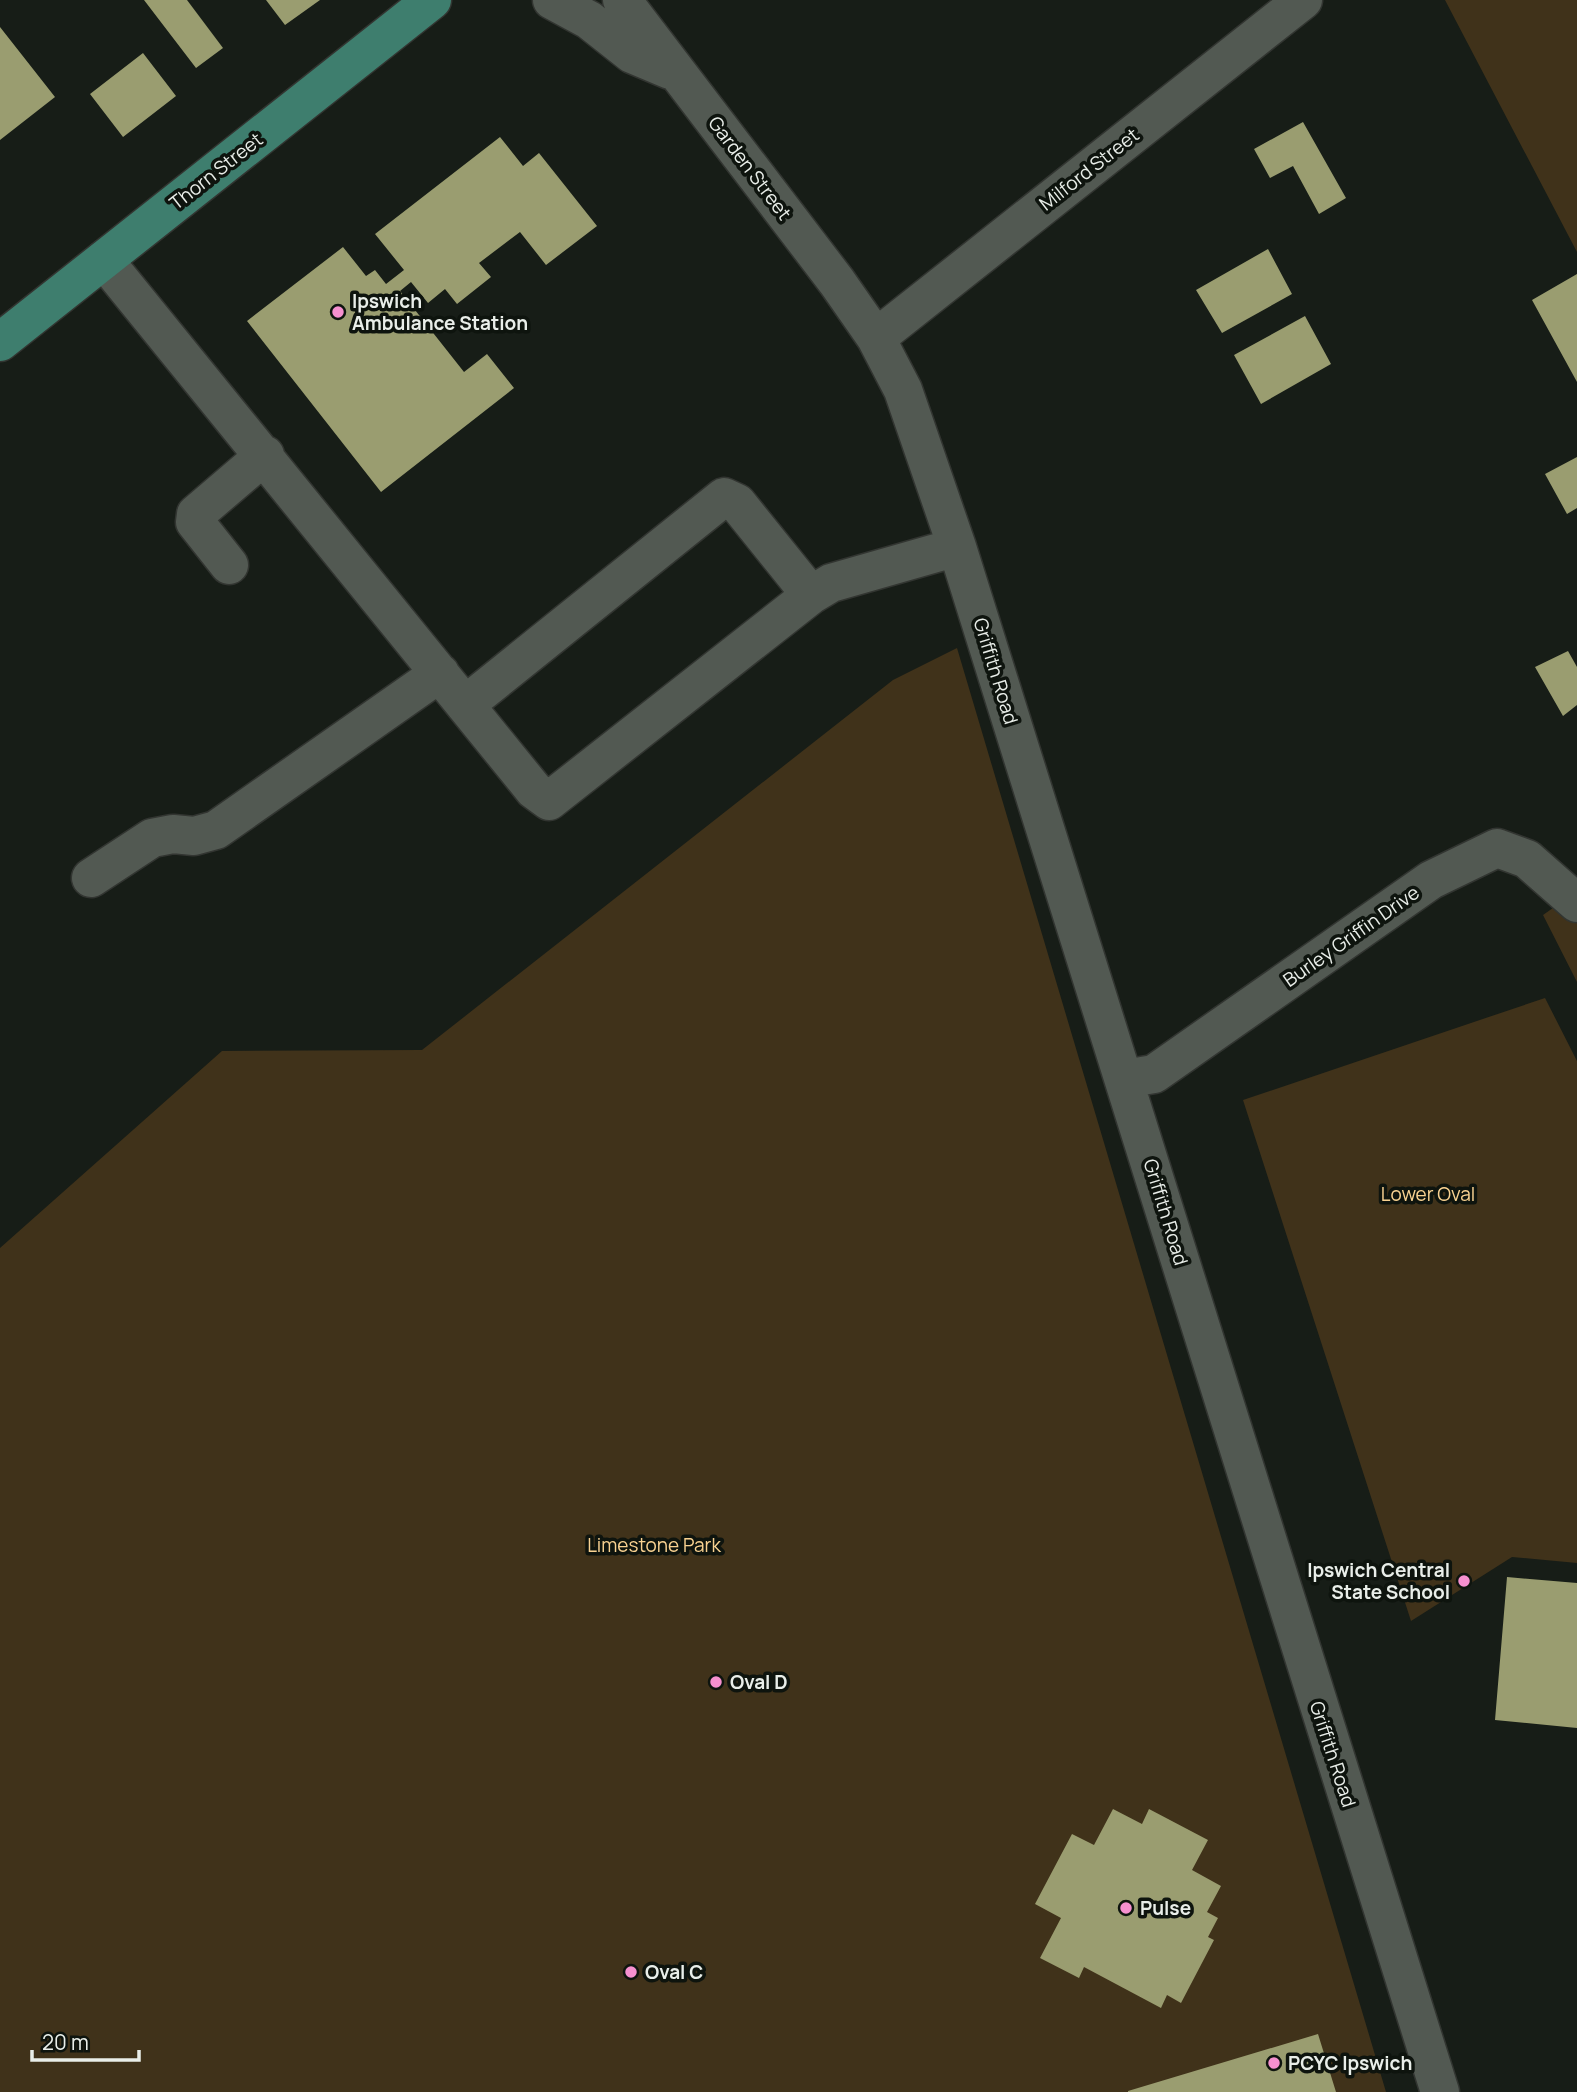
<svg xmlns="http://www.w3.org/2000/svg" width="1577" height="2092" font-family="Manrope,sans-serif">
  <style>
    .green { fill: #40321a }
    .building { fill: #9a9d70 }
    .lines { fill: none; stroke-linecap: round; stroke-linejoin: round }
    .minor-casing { stroke: #323531; stroke-width: 41 }
    .major-casing { stroke: #323531; stroke-width: 41 }
    .minor { stroke: #525952; stroke-width: 38 }
    .major { stroke: #3e7e6e; stroke-width: 38 }
    .poi-dot { fill: #f690cf; stroke: #0e140e; stroke-width: 2.5 }
    .labels { text-anchor: middle; stroke-width: 7; stroke-linejoin: round; paint-order: stroke }
    .street-label { font-size: 19px; fill: #e9eee9; stroke: #0e140e }
    .poi-label { font-size: 19px; font-weight: bold; fill: #e9eee9; stroke: #0e140e; text-anchor: start }
    .park-label { font-size: 19px; fill: #f9d291; stroke: #0e140e }
  </style>
  <rect width="100%" height="100%" fill="#171d17"/>
  <path class="green" d="M 1445,0 L 1577,0 L 1577,252 Z
    M 957,648 L 1386,2092 L 0,2092 L 0,1248 L 222,1051 L 422,1050 L 893,680 Z
    M 1577,891 L 1577,982 L 1543,915 Z
    M 1545,998 L 1577,1061 L 1577,1563 L 1512,1557 L 1411,1621 L 1243,1100 Z"/>
  <path class="building" d="M 144,0 L 187,0 L 223,48 L 196,68 Z
    M 266,0 L 320,0 L 285,25 Z
    M 0,27 L 55,97 L 0,140 Z
    M 143,53 L 176,96 L 123,137 L 90,94 Z
    M 1303,122 L 1346,198 L 1319,214 L 1293,166 L 1270,178 L 1254,149 Z
    M 500,137 L 523,166 L 539,153 L 597,226 L 546,265 L 520,232 L 479,263 L 491,277 L 457,304 L 445,289 L 428,303 L 411,282 L 400,291 L 464,372 L 487,354 L 514,388 L 381,492 L 247,321 L 343,247 L 366,276 L 375,270 L 386,284 L 404,270 L 375,234 Z
    M 1268,249 L 1292,294 L 1222,333 L 1196,290 Z
    M 1577,274 L 1577,382 L 1532,300 Z
    M 1305,316 L 1331,364 L 1261,404 L 1234,355 Z
    M 1577,457 L 1577,508 L 1567,514 L 1545,474 Z
    M 1568,651 L 1577,667 L 1577,705 L 1563,716 L 1535,667 Z
    M 1507,1577 L 1577,1583 L 1577,1728 L 1495,1720 Z
    M 1113,1809 L 1142,1824 L 1149,1809 L 1208,1840 L 1192,1870 L 1221,1886 L 1207,1912 L 1218,1918 L 1208,1937 L 1214,1940 L 1181,2003 L 1167,1995 L 1161,2008 L 1084,1967 L 1079,1978 L 1040,1958 L 1061,1918 L 1035,1904 L 1072,1834 L 1094,1845 Z
    M 1318,2034 L 1336,2092 L 1128,2092 L 1128,2091 Z"/>
  <g class="lines">
    <defs>
      <path id="minor" d="M 552,0 L 589,20 L 632,54 L 670,70
        M 622,0 L 837,282 L 876,338 L 903,390 L 957,547 L 1440,2092
        M 104,260 L 534,790 L 549,801 L 811,595 L 831,583 L 957,547
        M 876,338 L 1303,0
        M 229,565 L 195,522 L 196,514 L 265,455
        M 465,705 L 724,497 L 737,503 L 811,595
        M 91,878 L 152,838 L 173,834 L 194,836 L 216,830 L 440,673
        M 1124,1079 L 1154,1074 L 1431,880 L 1497,848 L 1527,859 L 1577,903"/>
      <path id="major" d="M 0,342 L 432,0"/>
    </defs>
    <use href="#minor" class="minor-casing"/>
    <use href="#major" class="major-casing"/>
    <use href="#minor" class="minor"/>
    <use href="#major" class="major"/>
  </g>
  <g class="poi-dot">
    <circle cx="338" cy="312" r="7"/>
    <circle cx="1464" cy="1581" r="7"/>
    <circle cx="716" cy="1682" r="7"/>
    <circle cx="1126" cy="1908" r="7"/>
    <circle cx="631" cy="1972" r="7"/>
    <circle cx="1274" cy="2063" r="7"/>
  </g>
  <g class="labels">
    <g class="street-label">
      <text transform="translate(750 168) rotate(53)" y="7">Garden Street</text>
      <text transform="translate(1089 169) rotate(-38)" y="7">Milford Street</text>
      <text transform="translate(216 171) rotate(-38)" y="7">Thorn Street</text>
      <text transform="translate(996 671) rotate(73)" y="7">Griffith Road</text>
      <text transform="translate(1351 936) rotate(-35)" y="7">Burley Griffin Drive</text>
      <text transform="translate(1166 1212) rotate(73)" y="7">Griffith Road</text>
      <text transform="translate(1333 1754) rotate(72)" y="7">Griffith Road</text>
    </g>
    <g class="poi-label">
      <text x="352" y="308">Ipswich<tspan x="352" dy="22">Ambulance Station</tspan></text>
      <text x="1450" y="1577" text-anchor="end">Ipswich Central<tspan x="1450" dy="22">State School</tspan></text>
      <text x="730" y="1689">Oval D</text>
      <text x="1140" y="1915">Pulse</text>
      <text x="645" y="1979">Oval C</text>
      <text x="1288" y="2070">PCYC Ipswich</text>
    </g>
    <g class="park-label">
      <text x="1428" y="1201">Lower Oval</text>
      <text x="654" y="1552">Limestone Park</text>
    </g>
  </g>
  <path d="M32 2050v10h107v-10" fill="none" stroke="#e9eee9" stroke-width="3.5"/>
  <text x="42" y="2050" font-size="21" fill="#e9eee9" stroke="#0e140e" stroke-width="5" paint-order="stroke">20 m</text>
</svg>
